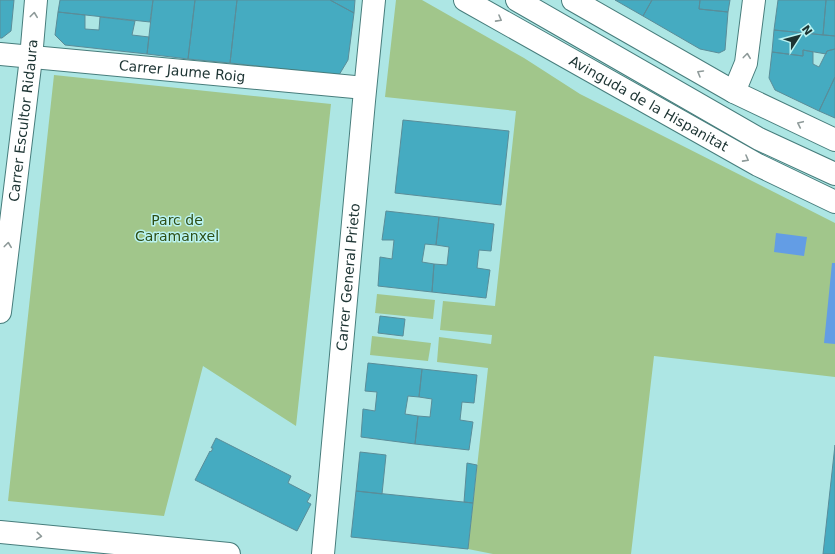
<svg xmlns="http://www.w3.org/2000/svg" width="835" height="554" font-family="'DejaVu Sans',sans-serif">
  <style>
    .green { fill: #a1c68b }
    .water { fill: #639de5 }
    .building { fill: #45abc1; stroke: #5a8d99 }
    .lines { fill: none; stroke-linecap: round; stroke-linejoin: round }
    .minor-casing { stroke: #477d7c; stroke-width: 24 }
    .minor { stroke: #fff; stroke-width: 22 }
    .oneway { stroke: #8e9a99 }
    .labels { text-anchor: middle; stroke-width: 3; stroke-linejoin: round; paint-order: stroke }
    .street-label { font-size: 14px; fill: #1d3433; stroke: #baf3f2 }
    .park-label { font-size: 14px; fill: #2e4e15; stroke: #baf3f2 }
  </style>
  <rect width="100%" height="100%" fill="#ade6e4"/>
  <path class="green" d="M 396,0 L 422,0 L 524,58 L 580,94 L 835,223 L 835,377 L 654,356 L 631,554 L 493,554 L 468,549 L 488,368 L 437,362 L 439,337 L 491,344 L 492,335 L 440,330 L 443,301 L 495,306 L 516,111 L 385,97 Z
    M 54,75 L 331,104 L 296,426 L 203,366 L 164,516 L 8,501 Z
    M 377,294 L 435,300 L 433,319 L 375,313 Z
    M 372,336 L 431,343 L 428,361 L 370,355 Z"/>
  <path class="water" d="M 776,233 L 807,237 L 804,256 L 774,252 Z
    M 832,263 L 835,263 L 835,344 L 824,343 Z"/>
  <path class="building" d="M 0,0 L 14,0 L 11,31 L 2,38 L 0,38 Z
    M 60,0 L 153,0 L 150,22 L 58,12 Z
    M 153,0 L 195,0 L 188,59 L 147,54 Z
    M 195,0 L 237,0 L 230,63 L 188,59 Z
    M 237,0 L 330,0 L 354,13 L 348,60 L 339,75 L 230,63 Z
    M 330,0 L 355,0 L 354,13 Z
    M 615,0 L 652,0 L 643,16 Z
    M 652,0 L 700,0 L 699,9 L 728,12 L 725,50 L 719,53 L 700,49 L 643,16 Z
    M 700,0 L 730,0 L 728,12 L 699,9 Z
    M 778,0 L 826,0 L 823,35 L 774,30 Z
    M 826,0 L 835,0 L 835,36 L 823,35 Z
    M 58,12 L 85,15 L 85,29 L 99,30 L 100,17 L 135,21 L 132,35 L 149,37 L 147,54 L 65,45 L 55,35 Z
    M 774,30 L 835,36 L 835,49 L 827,51 L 826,54 L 803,50 L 803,56 L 772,52 Z
    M 835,49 L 835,77 L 819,111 L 775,90 L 769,78 L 772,52 L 803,56 L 803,50 L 813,52 L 813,64 L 819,67 L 827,51 Z
    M 835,77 L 835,118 L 819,111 Z
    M 403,120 L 509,131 L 501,205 L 395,193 Z
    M 386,211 L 439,217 L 436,245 L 425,244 L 422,262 L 434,264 L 432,292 L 378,286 L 380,257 L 392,259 L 394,240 L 382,240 Z
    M 439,217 L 494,224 L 491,251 L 479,250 L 477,268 L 490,270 L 486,298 L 432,292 L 434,264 L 447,265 L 449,247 L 436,245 Z
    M 380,316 L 405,319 L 403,336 L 378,333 Z
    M 368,363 L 422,369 L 419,397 L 408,396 L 405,414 L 418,416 L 415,444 L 361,437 L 363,409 L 375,411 L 377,392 L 365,391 Z
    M 422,369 L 477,375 L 474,403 L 462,402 L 460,420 L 473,422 L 469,450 L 415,444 L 418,416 L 430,417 L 432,399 L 419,397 Z
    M 216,438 L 291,476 L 288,483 L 311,495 L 307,502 L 311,504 L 297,531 L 195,480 L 210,451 L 211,452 L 213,448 L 211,448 Z
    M 835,445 L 835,554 L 823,554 Z
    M 360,452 L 386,455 L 382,494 L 356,491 Z
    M 467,463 L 477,465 L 473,503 L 464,502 Z
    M 356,491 L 473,503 L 468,549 L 351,537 Z"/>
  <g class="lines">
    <defs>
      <g id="minor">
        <path id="s1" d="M 465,0 L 758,165 L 835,202"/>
        <path d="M 517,0 L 759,139 L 835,174"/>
        <path d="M 573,0 L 734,92 L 835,140"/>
        <path id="s2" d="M 0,54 L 365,88"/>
        <path d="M 734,92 L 746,63 L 754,0"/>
        <path id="s3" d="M 0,312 L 31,58 L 36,0"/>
        <path d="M 0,532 L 229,554"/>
        <path id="s4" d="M 323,554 L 364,101 L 374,0"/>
      </g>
    </defs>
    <use href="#minor" class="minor-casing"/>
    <use href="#minor" class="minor"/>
  </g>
  <defs><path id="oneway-chevron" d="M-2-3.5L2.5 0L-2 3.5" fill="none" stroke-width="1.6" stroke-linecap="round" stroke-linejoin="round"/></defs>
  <g class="oneway">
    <use href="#oneway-chevron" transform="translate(34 15) rotate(-83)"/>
    <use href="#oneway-chevron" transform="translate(499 19) rotate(29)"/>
    <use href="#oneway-chevron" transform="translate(747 56) rotate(-83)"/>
    <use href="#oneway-chevron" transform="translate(700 73) rotate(-150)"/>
    <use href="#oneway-chevron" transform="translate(800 124) rotate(-155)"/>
    <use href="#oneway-chevron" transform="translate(746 159) rotate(29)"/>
    <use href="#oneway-chevron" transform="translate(8 245) rotate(-83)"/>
    <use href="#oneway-chevron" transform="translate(39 536) rotate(5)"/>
  </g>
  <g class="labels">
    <g class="street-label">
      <text dy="5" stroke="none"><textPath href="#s2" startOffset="183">Carrer Jaume Roig</textPath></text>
      <text dy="5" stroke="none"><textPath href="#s1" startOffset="211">Avinguda de la Hispanitat</textPath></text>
      <text dy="5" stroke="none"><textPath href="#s3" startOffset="193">Carrer Escultor Ridaura</textPath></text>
      <text dy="5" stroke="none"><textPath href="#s4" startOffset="278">Carrer General Prieto</textPath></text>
    </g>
    <g class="park-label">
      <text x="177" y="225">Parc de<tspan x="177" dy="16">Caramanxel</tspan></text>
    </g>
  </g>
  <g transform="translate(799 36) rotate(54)" stroke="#baf3f2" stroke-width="3" paint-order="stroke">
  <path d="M0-3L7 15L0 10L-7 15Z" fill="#1d3433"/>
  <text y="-6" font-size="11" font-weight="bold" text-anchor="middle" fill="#1d3433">N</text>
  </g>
</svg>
